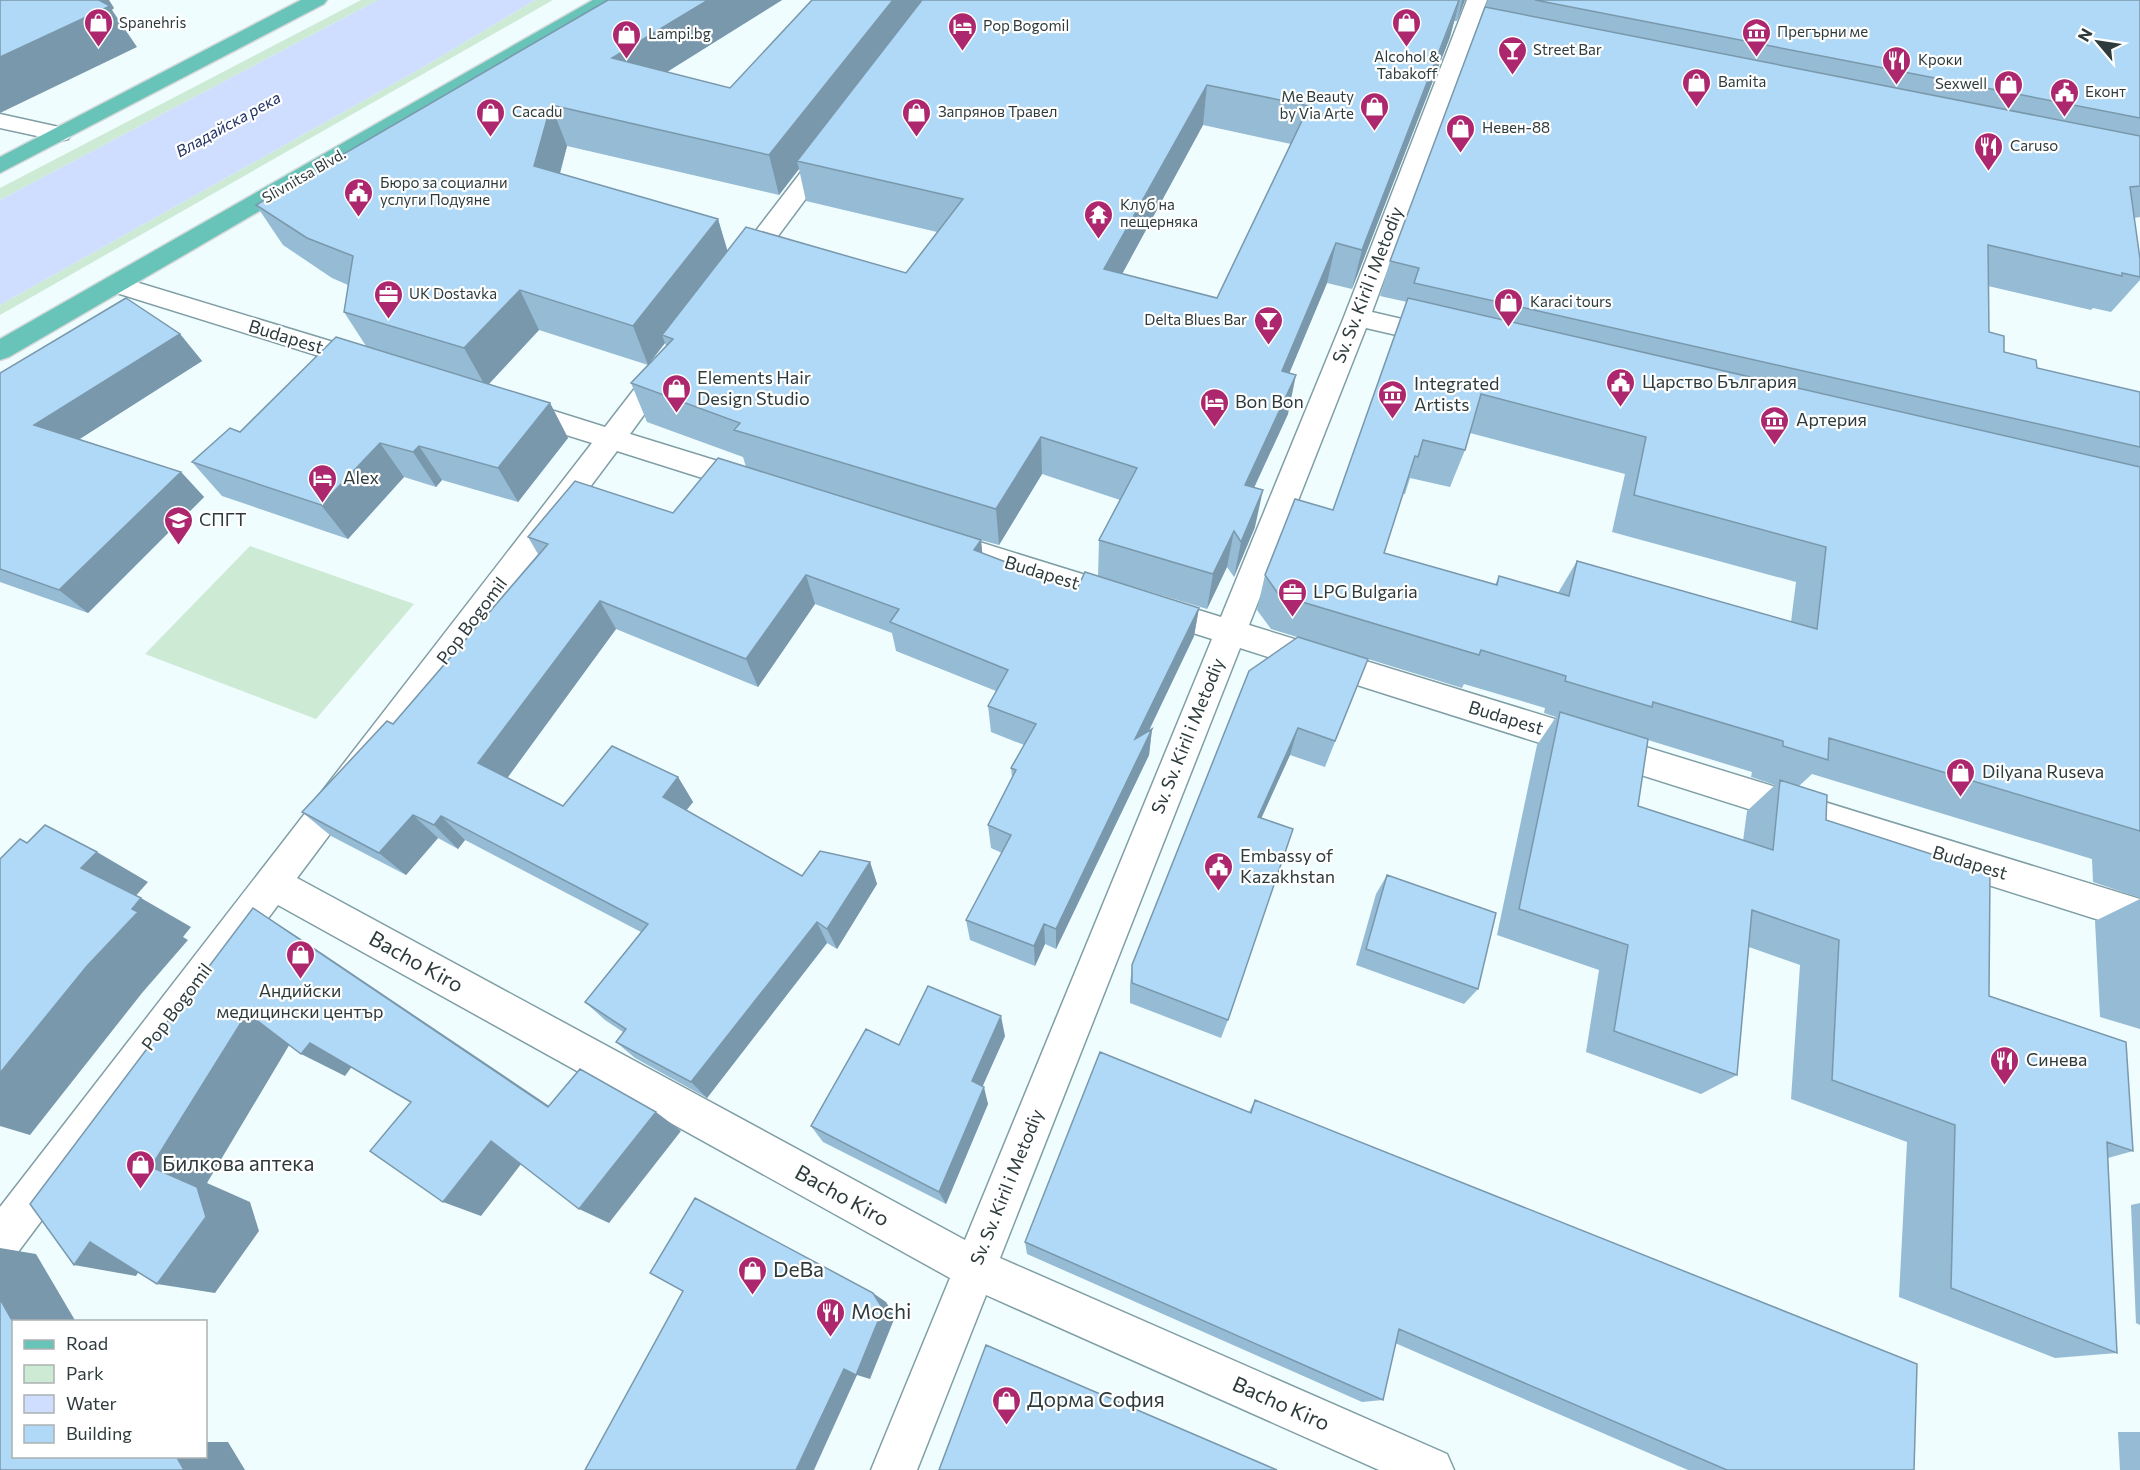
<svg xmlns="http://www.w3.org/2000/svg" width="2140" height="1470" font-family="Commissioner,sans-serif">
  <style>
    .green { fill: #cdead4 }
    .water { fill: #cfddfe }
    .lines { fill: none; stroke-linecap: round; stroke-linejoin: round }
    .minor-casing { stroke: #809fa5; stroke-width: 3 }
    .major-casing { stroke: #d5d8d8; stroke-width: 3 }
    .minor { fill: #fff; fill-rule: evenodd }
    .major { fill: #68c4b9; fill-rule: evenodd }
    .wall { fill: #96bbd4; fill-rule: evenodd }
    .shaded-wall { fill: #7a98ac }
    .building { fill: #afd9f6; stroke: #7a98ac; stroke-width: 1.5; fill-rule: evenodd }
    .labels { text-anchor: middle; stroke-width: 4.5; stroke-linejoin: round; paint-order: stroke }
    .far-poi-label { font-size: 15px; fill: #2e3b3d; stroke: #fff; text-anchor: start }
    .far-street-label { font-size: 15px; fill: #2e3b3d; stroke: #fff }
    .far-water-label { font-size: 16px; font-style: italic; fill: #233466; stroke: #fff }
    .street-label { font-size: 18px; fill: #2e3b3d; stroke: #fff }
    .poi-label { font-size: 18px; fill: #2e3b3d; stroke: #fff; text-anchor: start }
    .near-street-label { font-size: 21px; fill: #2e3b3d; stroke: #fff }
    .near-poi-label { font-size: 21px; fill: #2e3b3d; stroke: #fff; text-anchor: start }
  </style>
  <rect width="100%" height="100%" fill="#effdff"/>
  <path class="green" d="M 361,0 L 378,0 L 0,200 L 0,188 Z
    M 535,0 L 553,0 L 0,315 L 0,305 L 425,66 Z
    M 250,546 L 414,604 L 316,719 L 145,654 Z"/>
  <path class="water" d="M 378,0 L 535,0 L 425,66 L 0,305 L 0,200 Z"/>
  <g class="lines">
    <defs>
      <path id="minor" d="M 1467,0 L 1487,0 L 1372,312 L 1449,330 L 1453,336 L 1449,342 L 1440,345 L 1366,328 L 1249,625 L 2140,899 L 2140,933 L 1240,648 L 1000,1258 L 1447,1454 L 1454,1470 L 1379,1470 L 986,1295 L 917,1470 L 871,1470 L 950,1278 L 278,905 L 15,1256 L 0,1262 L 0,1207 L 592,443 L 506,416 L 502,409 L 506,402 L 516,399 L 605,427 L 656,361 L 665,359 L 674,361 L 678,368 L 630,434 L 763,475 L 767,483 L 763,491 L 753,494 L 617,451 L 297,878 L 965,1240 L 1212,639 L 949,556 L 945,548 L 949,540 L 960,536 L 1221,617 L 1344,317 Z
        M 0,114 L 68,129 L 71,134 L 68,139 L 60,141 L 0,128 Z
        M 830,143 L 838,145 L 842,150 L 749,275 L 740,277 L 731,275 L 727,269 L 731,263 L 822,145 Z
        M 116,276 L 376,355 L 380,362 L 376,369 L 367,371 L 107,290 L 103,284 L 107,278 Z"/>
      <path id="major" d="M 301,0 L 327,0 L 324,4 L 0,173 L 0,157 Z
        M 593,0 L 618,0 L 615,4 L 9,357 L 0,360 L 0,339 Z"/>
    </defs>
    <use href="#minor" class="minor-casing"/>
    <use href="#major" class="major-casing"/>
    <use href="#minor" class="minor"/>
    <use href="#major" class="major"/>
  </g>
  <path class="wall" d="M 608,0 L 782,0 L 667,72 L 730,88 L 812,0 L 1465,0 L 1457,21 L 1454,21 L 1450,37 L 1352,289 L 1327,283 L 1289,373 L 1288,414 L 1254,488 L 1255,527 L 1234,577 L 1227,567 L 1207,609 L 1098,576 L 1099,540 L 1120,500 L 1042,474 L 999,545 L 973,538 L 981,540 L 982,553 L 1077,589 L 1199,608 L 1194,636 L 1149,730 L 1152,729 L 1149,755 L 1056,949 L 1045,944 L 1035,966 L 970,940 L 966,920 L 1002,853 L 991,848 L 988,825 L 1012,777 L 1011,768 L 1024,745 L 991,732 L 988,706 L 996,691 L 896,651 L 892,633 L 815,604 L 758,687 L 616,629 L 507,778 L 563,806 L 678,777 L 693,802 L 686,810 L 802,876 L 870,862 L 877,884 L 837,949 L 827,943 L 707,1098 L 635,1058 L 616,1042 L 623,1032 L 605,1020 L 585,1002 L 641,932 L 465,840 L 458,849 L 438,838 L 406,875 L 331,836 L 302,812 L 393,724 L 538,554 L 528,537 L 673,513 L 746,467 L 743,457 L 647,422 L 631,383 L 666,346 L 665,343 L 648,365 L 539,330 L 489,384 L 550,403 L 568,438 L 518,502 L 442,480 L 436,487 L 404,477 L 348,539 L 222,496 L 192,462 L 240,432 L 366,346 L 344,312 L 348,285 L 332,278 L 283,245 L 256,205 ZM 1203,125 L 1291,144 L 1217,298 L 1122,274 ZM 567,146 L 779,195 L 799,169 L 806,201 L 937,232 L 906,273 L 727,251 L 718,219 L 560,174 Z
    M 1488,0 L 2140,0 L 2140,217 L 2134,218 L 2140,259 L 2140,280 L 2111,312 L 2093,308 L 2091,310 L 1988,286 L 1989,332 L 2004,352 L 2037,368 L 2140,392 L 2140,898 L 2093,882 L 2092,859 L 1812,774 L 1799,786 L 1826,820 L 2133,1151 L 2108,1158 L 2117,1353 L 2055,1358 L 1899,1297 L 1907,1142 L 1791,1099 L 1800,965 L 1749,947 L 1737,1075 L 1701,1094 L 1586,1052 L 1599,970 L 1497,935 L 1537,745 L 1556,717 L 1544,713 L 1545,708 L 1464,684 L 1462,688 L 1368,659 L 1325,767 L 1290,755 L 1261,818 L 1228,1020 L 1221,1038 L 1130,1003 L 1130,985 L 1132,965 L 1297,637 L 1271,629 L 1257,610 L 1265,575 L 1333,510 L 1407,302 L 1380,296 L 1390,261 ZM 1470,433 L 1625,474 L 1612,532 L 1796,582 L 1791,622 L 1577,561 L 1558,593 L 1499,576 L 1495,585 L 1384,553 L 1403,494 L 1405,494 L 1410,478 L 1450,487 L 1465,450 ZM 1648,740 L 1752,772 L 1751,777 L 1775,785 L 1747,811 L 1743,841 L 1638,806 Z
    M 180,334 L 202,361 L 79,439 L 181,472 L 204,497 L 88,613 L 0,582 L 0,373 Z
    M 1387,875 L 1478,989 L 1464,1004 L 1356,965 L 1376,894 Z
    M 2140,899 L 2140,1029 L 2100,1017 L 2095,921 Z
    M 1005,1036 L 982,1086 L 988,1104 L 946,1204 L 823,1142 L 811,1126 L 899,1045 Z
    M 1255,1100 L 1914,1470 L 1688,1470 L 1395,1343 L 1383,1400 L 1362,1402 L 1027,1254 L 1025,1242 L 1249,1112 Z
    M 2140,1203 L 2140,1325 L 2136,1323 L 2131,1205 Z
    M 2118,1432 L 2140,1432 L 2140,1470 L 2120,1470 Z"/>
  <path class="shaded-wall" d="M 76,0 L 109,0 L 114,8 L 112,10 L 137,47 L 0,113 L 0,57 Z
    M 708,0 L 782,0 L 625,98 L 612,58 Z
    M 893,0 L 929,0 L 797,161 L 799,169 L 779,195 L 769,155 Z
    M 1460,0 L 1450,37 L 1352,289 L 1362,250 Z
    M 1462,0 L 1465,0 L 1457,21 Z
    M 1207,85 L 1203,125 L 1103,309 L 1104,269 Z
    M 551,105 L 567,146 L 551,206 L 534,166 Z
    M 718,219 L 730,259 L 662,335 L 665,343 L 648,365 L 633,326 Z
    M 1336,243 L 1327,283 L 1274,410 L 1282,371 Z
    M 520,290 L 539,330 L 486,387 L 464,348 Z
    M 180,334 L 202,361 L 61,451 L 34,425 Z
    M 1296,375 L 1288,414 L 1238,522 L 1245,485 Z
    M 550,403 L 568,438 L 518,502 L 498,468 Z
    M 1041,437 L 1042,474 L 999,545 L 996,509 Z
    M 380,443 L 404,477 L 348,539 L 321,505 Z
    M 419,446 L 442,480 L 436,487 L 413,452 Z
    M 181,472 L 204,497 L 88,613 L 59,590 Z
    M 1263,490 L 1255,527 L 1234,577 L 1241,542 Z
    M 1234,531 L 1227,567 L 1207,609 L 1213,574 Z
    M 981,540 L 984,569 L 974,550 Z
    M 806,575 L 815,604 L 758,687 L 746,659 Z
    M 600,601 L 616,629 L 500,788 L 478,763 Z
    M 1199,608 L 1194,636 L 1133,764 L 1135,739 Z
    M 1298,728 L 1290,755 L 1251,841 L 1258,817 Z
    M 1152,729 L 1149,755 L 1056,949 L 1056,929 Z
    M 678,777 L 693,802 L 678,821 L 663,797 Z
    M 413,815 L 438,838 L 406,875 L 379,853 Z
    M 441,816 L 465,840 L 458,849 L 434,825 Z
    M 97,852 L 148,882 L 133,899 L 81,868 Z
    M 870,862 L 877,884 L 837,949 L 827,929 Z
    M 141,898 L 191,927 L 183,937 L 188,940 L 142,993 L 30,1135 L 0,1126 L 0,1073 L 132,909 Z
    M 253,908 L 298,937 L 579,1126 L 548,1107 Z
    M 817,922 L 827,943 L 707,1098 L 691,1082 Z
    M 1044,924 L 1045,944 L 1035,966 L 1034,946 Z
    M 247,1013 L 294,1037 L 207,1183 L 250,1202 L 259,1231 L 215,1293 L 157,1284 L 151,1167 Z
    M 1001,1016 L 1005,1036 L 977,1099 L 972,1081 Z
    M 310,1043 L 353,1065 L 345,1076 L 301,1054 Z
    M 984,1087 L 988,1104 L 946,1204 L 939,1192 Z
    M 656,1112 L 681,1131 L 609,1223 L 579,1209 Z
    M 491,1141 L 525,1159 L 481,1216 L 443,1202 Z
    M 90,1242 L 150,1254 L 136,1276 L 74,1265 Z
    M 0,1248 L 36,1254 L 76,1322 L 14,1322 L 14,1324 L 0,1299 Z
    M 873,1293 L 886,1302 L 895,1317 L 870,1379 L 857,1375 L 814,1470 L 796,1470 Z
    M 206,1442 L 228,1442 L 245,1470 L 184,1470 L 176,1456 L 206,1456 Z"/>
  <path class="building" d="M 0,0 L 99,0 L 110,6 L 0,57 Z
    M 608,0 L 708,0 L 612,58 L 730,88 L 812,0 L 893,0 L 769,155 L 551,105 L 534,166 L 718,219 L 633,326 L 520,290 L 464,348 L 344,312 L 353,256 L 307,238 L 256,205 Z
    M 922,0 L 1459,0 L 1362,250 L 1336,243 L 1282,371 L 1296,375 L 1245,485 L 1263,490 L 1241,542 L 1234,531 L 1213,574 L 1099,540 L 1137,468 L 1041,437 L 996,509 L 734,430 L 740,423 L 631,383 L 673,339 L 662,335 L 746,227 L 906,273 L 963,199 L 797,161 ZM 1207,85 L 1309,106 L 1217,298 L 1104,269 Z
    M 1535,0 L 2140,0 L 2140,118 Z
    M 1485,7 L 2140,136 L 2140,186 L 2130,187 L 2140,259 L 2140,277 L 2122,273 L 2122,276 L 1988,245 L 1989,332 L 2004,336 L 2004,352 L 2036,360 L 2037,368 L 2140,392 L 2140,447 L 1414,283 L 1419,268 L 1390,261 Z
    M 126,298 L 180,334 L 34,425 L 181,472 L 59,590 L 0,569 L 0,373 Z
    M 1408,298 L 2140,467 L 2140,831 L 1829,738 L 1828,760 L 1783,746 L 1783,741 L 1653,702 L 1652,707 L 1565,681 L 1566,676 L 1481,650 L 1479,655 L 1279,595 L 1265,575 L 1295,499 L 1333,510 ZM 1481,394 L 1646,437 L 1634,495 L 1826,547 L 1817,629 L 1577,561 L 1569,596 L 1499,576 L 1497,585 L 1384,553 L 1415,456 L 1418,457 L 1423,440 L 1465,450 Z
    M 336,337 L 550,403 L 498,468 L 419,446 L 413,452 L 380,443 L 321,505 L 192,462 L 230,428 L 240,432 Z
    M 718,458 L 981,540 L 974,550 L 1077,589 L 1085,572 L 1199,608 L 1135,739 L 1152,729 L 1056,929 L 1044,924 L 1034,946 L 966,920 L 1011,835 L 988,825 L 1016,770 L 1011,768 L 1036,724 L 988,706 L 1008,670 L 890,622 L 899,609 L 806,575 L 746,659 L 600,601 L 478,763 L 563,806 L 612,746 L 678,777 L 663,797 L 802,876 L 820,851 L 870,862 L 827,929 L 817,922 L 691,1082 L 616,1042 L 626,1029 L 585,1002 L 648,924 L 441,816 L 434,825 L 413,815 L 379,853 L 302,812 L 387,721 L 393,724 L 548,544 L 528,537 L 575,481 L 673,513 Z
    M 1298,637 L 1368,659 L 1335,741 L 1298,728 L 1258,817 L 1293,829 L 1228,1020 L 1132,983 L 1132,965 L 1249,671 Z
    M 1560,712 L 1648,739 L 1638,806 L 1773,850 L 1780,780 L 1827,795 L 1826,820 L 1990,873 L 1989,996 L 2126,1042 L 2133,1151 L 2107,1142 L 2117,1353 L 1951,1288 L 1955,1125 L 1832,1080 L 1839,940 L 1752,910 L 1737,1075 L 1614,1031 L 1628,945 L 1519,909 Z
    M 45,825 L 97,852 L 81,868 L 141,898 L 132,909 L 138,912 L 87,966 L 0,1073 L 0,859 L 20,839 L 27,843 Z
    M 1387,875 L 1496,913 L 1478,989 L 1366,949 Z
    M 253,908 L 548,1107 L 580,1069 L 656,1112 L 579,1209 L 491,1141 L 443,1202 L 370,1151 L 411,1102 L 310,1043 L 301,1054 L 247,1013 L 151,1167 L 197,1187 L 206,1217 L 157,1284 L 90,1242 L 74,1265 L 30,1204 Z
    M 928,986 L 1001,1016 L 972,1081 L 984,1087 L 939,1192 L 811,1126 L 866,1029 L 899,1045 Z
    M 1100,1052 L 1251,1113 L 1255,1100 L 1917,1364 L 1914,1470 L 1727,1470 L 1399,1329 L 1383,1400 L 1025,1242 Z
    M 695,1198 L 873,1293 L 883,1309 L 856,1375 L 844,1369 L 796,1470 L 585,1470 L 683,1291 L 650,1273 Z
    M 0,1299 L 14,1324 L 14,1456 L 176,1456 L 184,1470 L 0,1470 Z
    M 986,1345 L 1277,1470 L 939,1470 Z"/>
  <defs>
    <symbol id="shop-pin" viewBox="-11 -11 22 30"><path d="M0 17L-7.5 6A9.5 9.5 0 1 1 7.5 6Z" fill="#ad276e" stroke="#fff"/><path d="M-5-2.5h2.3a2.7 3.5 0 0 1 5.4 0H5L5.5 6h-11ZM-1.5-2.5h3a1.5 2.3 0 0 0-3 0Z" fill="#fff"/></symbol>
    <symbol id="hotel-pin" viewBox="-11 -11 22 30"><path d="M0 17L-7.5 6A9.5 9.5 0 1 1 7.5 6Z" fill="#ad276e" stroke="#fff"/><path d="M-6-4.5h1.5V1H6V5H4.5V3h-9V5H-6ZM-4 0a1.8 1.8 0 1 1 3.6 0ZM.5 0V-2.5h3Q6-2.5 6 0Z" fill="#fff"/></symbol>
    <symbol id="museum-pin" viewBox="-11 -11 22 30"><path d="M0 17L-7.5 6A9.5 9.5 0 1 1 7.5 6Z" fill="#ad276e" stroke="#fff"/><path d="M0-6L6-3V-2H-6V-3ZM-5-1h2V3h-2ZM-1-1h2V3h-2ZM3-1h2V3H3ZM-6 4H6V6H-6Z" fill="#fff"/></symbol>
    <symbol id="bar-pin" viewBox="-11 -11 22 30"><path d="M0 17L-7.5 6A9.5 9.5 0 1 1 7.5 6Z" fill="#ad276e" stroke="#fff"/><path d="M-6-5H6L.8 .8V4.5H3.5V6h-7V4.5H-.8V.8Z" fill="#fff"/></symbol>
    <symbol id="restaurant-pin" viewBox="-11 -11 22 30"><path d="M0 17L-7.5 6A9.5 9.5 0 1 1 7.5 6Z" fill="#ad276e" stroke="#fff"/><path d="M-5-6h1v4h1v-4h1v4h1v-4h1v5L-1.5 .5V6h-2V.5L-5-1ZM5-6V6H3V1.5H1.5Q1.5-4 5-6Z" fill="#fff"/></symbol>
    <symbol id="civic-pin" viewBox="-11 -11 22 30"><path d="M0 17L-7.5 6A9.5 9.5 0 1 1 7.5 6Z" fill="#ad276e" stroke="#fff"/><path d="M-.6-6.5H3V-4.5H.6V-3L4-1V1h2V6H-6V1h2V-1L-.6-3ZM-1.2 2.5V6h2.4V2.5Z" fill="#fff"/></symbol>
    <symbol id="temple-pin" viewBox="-11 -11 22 30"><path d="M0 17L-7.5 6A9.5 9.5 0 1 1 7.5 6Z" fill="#ad276e" stroke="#fff"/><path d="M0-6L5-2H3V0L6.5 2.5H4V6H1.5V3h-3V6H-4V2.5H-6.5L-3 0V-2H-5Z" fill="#fff"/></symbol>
    <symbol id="office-pin" viewBox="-11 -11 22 30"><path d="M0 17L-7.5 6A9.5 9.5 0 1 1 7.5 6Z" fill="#ad276e" stroke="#fff"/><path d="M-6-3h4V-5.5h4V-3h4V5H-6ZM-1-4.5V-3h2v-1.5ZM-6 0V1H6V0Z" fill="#fff"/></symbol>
    <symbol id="school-pin" viewBox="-11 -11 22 30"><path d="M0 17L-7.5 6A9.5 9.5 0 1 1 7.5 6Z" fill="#ad276e" stroke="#fff"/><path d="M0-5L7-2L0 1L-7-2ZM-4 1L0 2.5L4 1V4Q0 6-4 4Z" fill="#fff"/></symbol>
  </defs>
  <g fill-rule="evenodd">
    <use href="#shop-pin" x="1390" y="6" width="33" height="45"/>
    <use href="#shop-pin" x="82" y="6" width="33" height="45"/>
    <use href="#hotel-pin" x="946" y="10" width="33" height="45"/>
    <use href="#museum-pin" x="1740" y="16" width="33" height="45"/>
    <use href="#shop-pin" x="610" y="18" width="33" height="45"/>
    <use href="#bar-pin" x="1496" y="34" width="33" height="45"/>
    <use href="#restaurant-pin" x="1880" y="44" width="33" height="45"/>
    <use href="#shop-pin" x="1680" y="66" width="33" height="45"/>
    <use href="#shop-pin" x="1992" y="68" width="33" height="45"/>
    <use href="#civic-pin" x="2048" y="76" width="33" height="45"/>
    <use href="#shop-pin" x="1358" y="90" width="33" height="45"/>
    <use href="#shop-pin" x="474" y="96" width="33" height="45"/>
    <use href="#shop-pin" x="900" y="96" width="33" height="45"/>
    <use href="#shop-pin" x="1444" y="112" width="33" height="45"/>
    <use href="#restaurant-pin" x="1972" y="130" width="33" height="45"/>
    <use href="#civic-pin" x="342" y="176" width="33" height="45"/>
    <use href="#temple-pin" x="1082" y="198" width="33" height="45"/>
    <use href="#office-pin" x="372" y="278" width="33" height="45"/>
    <use href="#shop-pin" x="1492" y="286" width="33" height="45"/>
    <use href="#bar-pin" x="1252" y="304" width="33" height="45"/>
    <use href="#civic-pin" x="1604" y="366" width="33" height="45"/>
    <use href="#shop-pin" x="660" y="372" width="33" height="45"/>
    <use href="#museum-pin" x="1376" y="378" width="33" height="45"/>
    <use href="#hotel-pin" x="1198" y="386" width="33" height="45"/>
    <use href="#museum-pin" x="1758" y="404" width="33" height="45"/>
    <use href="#hotel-pin" x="306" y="462" width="33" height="45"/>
    <use href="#school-pin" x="162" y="504" width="33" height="45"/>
    <use href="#office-pin" x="1276" y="576" width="33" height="45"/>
    <use href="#shop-pin" x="1944" y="756" width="33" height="45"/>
    <use href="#civic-pin" x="1202" y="850" width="33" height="45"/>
    <use href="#shop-pin" x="284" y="938" width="33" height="45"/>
    <use href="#restaurant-pin" x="1988" y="1044" width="33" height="45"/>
    <use href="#shop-pin" x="124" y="1148" width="33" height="45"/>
    <use href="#shop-pin" x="736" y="1254" width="33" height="45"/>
    <use href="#restaurant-pin" x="814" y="1296" width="33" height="45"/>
    <use href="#shop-pin" x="990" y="1384" width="33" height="45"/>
  </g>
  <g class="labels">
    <g class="far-poi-label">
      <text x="119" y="28">Spanehris</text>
      <text x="983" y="31">Pop Bogomil</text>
      <text x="1777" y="37">Прегърни ме</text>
      <text x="648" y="39">Lampi.bg</text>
      <text x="1533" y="55">Street Bar</text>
      <text x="1407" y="62" text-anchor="middle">Alcohol &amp;<tspan x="1407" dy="17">Tabakoff</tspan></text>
      <text x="1918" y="65">Кроки</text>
      <text x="1718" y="87">Bamita</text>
      <text x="1987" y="89" text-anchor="end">Sexwell</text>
      <text x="2085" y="97">Еконт</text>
      <text x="1354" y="102" text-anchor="end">Me Beauty<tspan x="1354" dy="17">by Via Arte</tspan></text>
      <text x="512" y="117">Cacadu</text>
      <text x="938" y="117">Запрянов Травел</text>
      <text x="1482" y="133">Невен-88</text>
      <text x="2010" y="151">Caruso</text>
      <text x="380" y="188">Бюро за социални<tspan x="380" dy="17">услуги Подуяне</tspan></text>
      <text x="1120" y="210">Клуб на<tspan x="1120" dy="17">пещерняка</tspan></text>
      <text x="409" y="299">UK Dostavka</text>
      <text x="1530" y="307">Karaci tours</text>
      <text x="1247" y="325" text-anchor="end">Delta Blues Bar</text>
    </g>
    <g class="far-street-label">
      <text transform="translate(304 176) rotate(-30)" y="5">Slivnitsa Blvd.</text>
    </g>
    <g class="far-water-label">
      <text transform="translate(228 124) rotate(-29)" y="6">Владайска река</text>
    </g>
    <g class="street-label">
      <text transform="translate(1368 285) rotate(-69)" y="6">Sv. Sv. Kiril i Metodiy</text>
      <text transform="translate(286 337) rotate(17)" y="6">Budapest</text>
      <text transform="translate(1042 573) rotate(17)" y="6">Budapest</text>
      <text transform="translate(472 621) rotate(-53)" y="6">Pop Bogomil</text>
      <text transform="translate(1506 718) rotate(17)" y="6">Budapest</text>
      <text transform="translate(1188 736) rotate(-68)" y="6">Sv. Sv. Kiril i Metodiy</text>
      <text transform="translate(1970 863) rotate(17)" y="6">Budapest</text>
      <text transform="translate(177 1007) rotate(-53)" y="6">Pop Bogomil</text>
      <text transform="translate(1007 1187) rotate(-68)" y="6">Sv. Sv. Kiril i Metodiy</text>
    </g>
    <g class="poi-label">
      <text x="697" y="384">Elements Hair<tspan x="697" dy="21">Design Studio</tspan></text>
      <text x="1642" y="388">Царство България</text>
      <text x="1414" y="390">Integrated<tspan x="1414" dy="21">Artists</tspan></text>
      <text x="1235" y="408">Bon Bon</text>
      <text x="1796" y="426">Артерия</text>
      <text x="343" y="484">Alex</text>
      <text x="199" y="526">СПГТ</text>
      <text x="1313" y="598">LPG Bulgaria</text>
      <text x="1982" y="778">Dilyana Ruseva</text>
      <text x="1240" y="862">Embassy of<tspan x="1240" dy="21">Kazakhstan</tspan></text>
      <text x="300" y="997" text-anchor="middle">Андийски<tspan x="300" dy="21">медицински център</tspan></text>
      <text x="2026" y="1066">Синева</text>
    </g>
    <g class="near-street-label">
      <text transform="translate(416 962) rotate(29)" y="7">Bacho Kiro</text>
      <text transform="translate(842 1196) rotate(29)" y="7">Bacho Kiro</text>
      <text transform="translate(1281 1404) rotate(24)" y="7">Bacho Kiro</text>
    </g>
    <g class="near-poi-label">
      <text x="162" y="1171">Билкова аптека</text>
      <text x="773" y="1277">DeBa</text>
      <text x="851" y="1319">Mochi</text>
      <text x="1027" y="1407">Дорма София</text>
    </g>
  </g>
  <rect x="12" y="1320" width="195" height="138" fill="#ffffff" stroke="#abb1b1" stroke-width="1.5"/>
  <rect x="24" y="1340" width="30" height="9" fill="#68c4b9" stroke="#abb1b1" stroke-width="1.5"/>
  <text x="66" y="1350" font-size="18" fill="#2e3b3d">Road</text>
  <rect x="24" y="1365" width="30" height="18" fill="#cdead4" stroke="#abb1b1" stroke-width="1.5"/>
  <text x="66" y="1380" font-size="18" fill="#2e3b3d">Park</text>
  <rect x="24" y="1395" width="30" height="18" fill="#cfddfe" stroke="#abb1b1" stroke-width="1.5"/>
  <text x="66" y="1410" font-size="18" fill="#2e3b3d">Water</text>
  <rect x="24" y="1425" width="30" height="18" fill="#afd9f6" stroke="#abb1b1" stroke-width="1.5"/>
  <text x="66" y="1440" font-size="18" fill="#2e3b3d">Building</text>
  <g transform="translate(2098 42) rotate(299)" stroke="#ffffff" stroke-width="4.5" paint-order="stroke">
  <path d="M0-4.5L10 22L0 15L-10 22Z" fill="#2e3b3d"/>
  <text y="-9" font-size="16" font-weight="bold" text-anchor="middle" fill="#2e3b3d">N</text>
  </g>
</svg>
